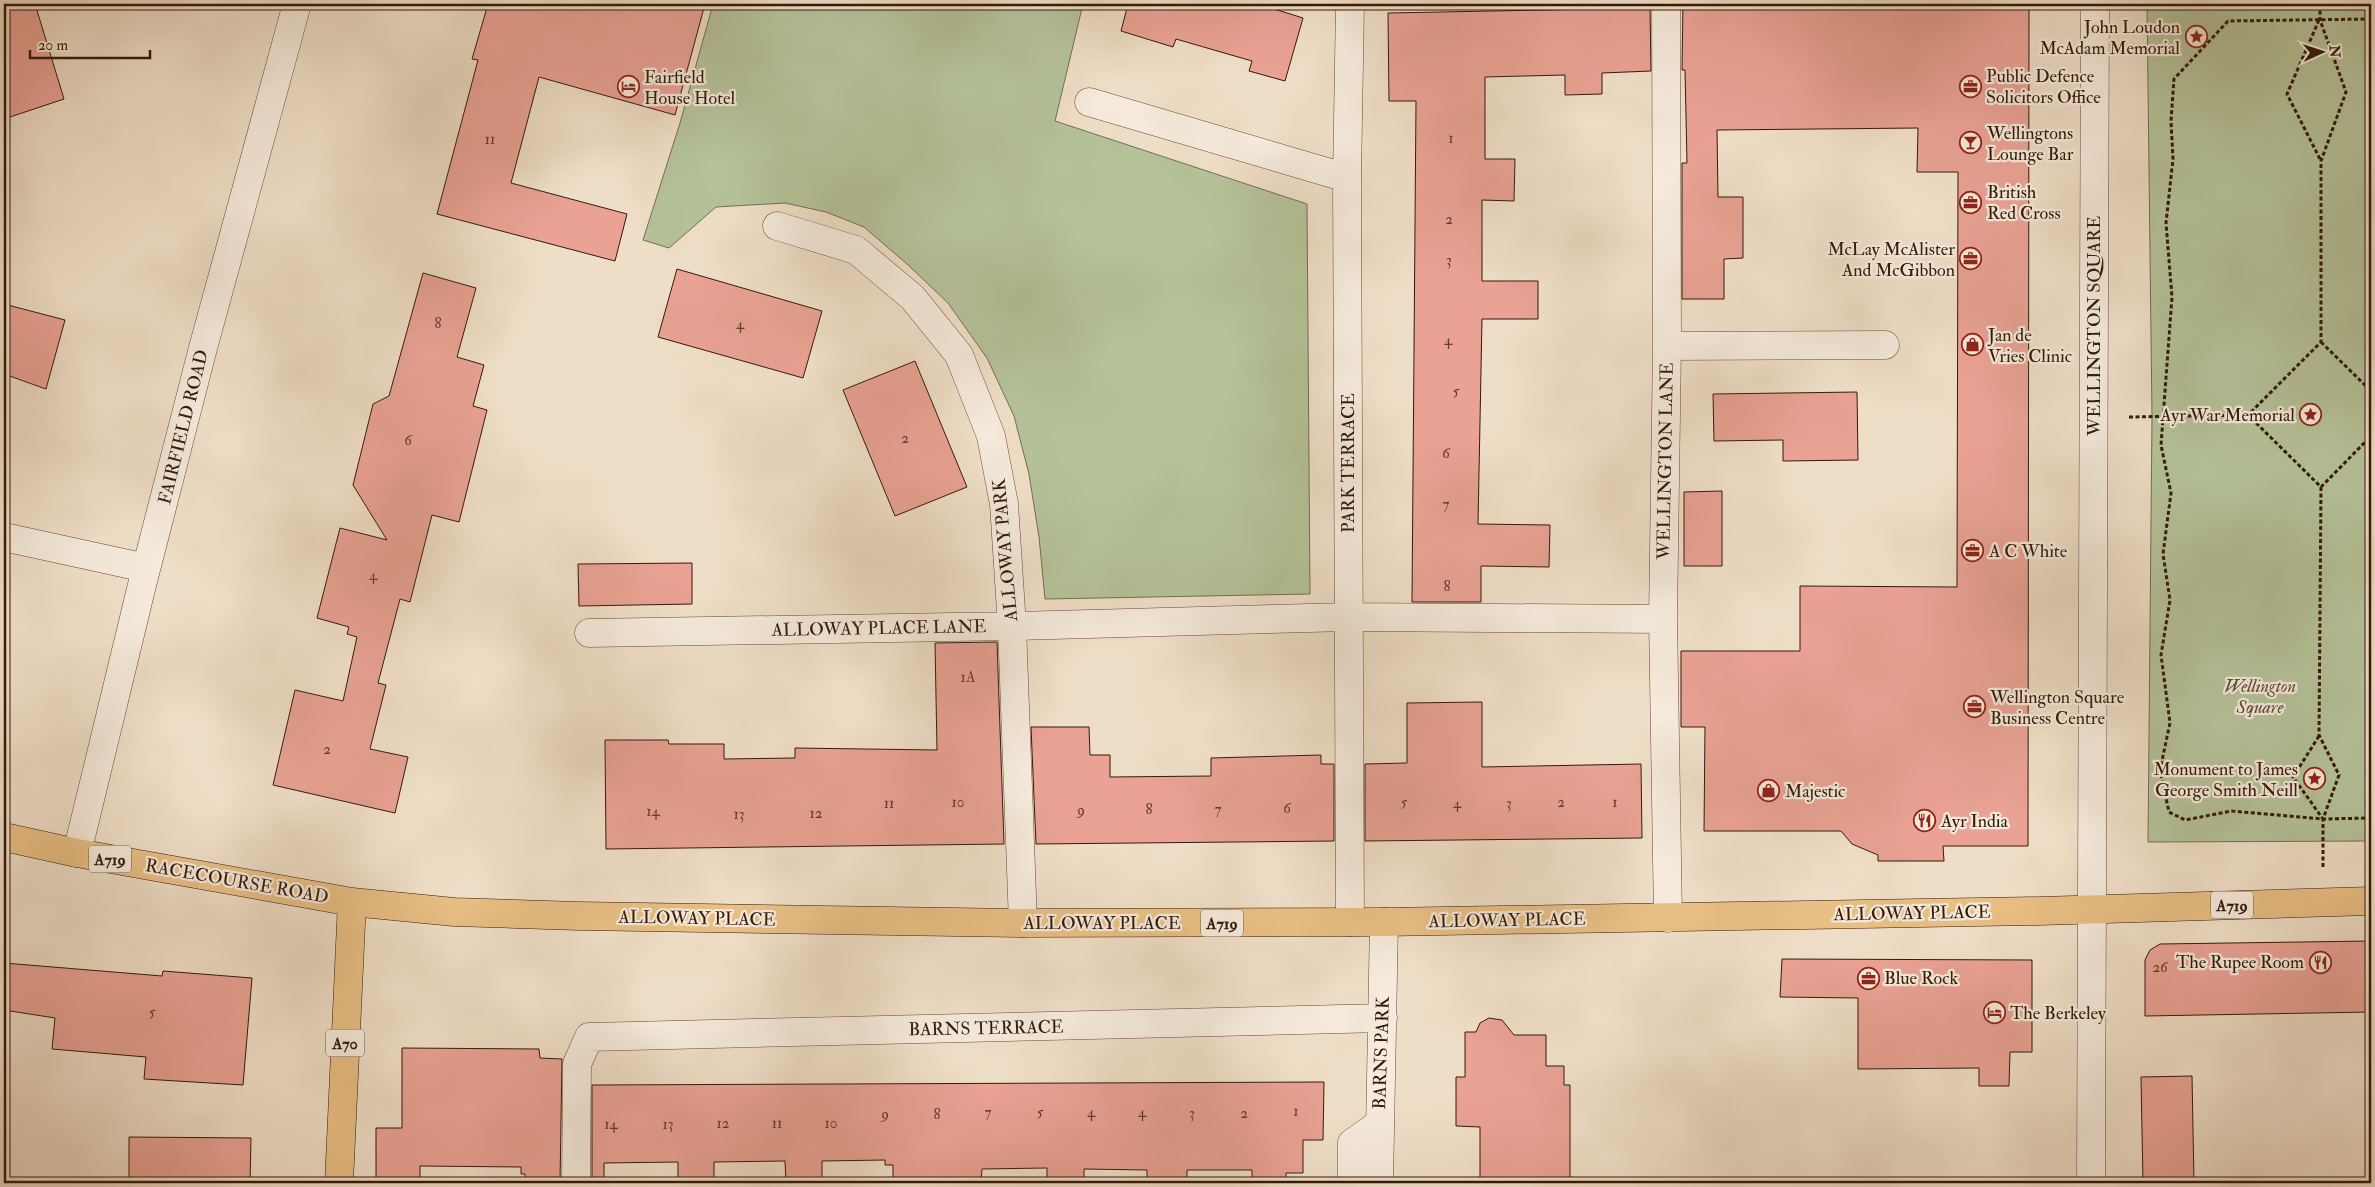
<svg xmlns="http://www.w3.org/2000/svg" width="2375" height="1187" font-family="'IM FELL Double Pica',serif">
  <style>
    .green { fill: #b5c299; stroke: #746e52 }
    .building { fill: #e9a294; stroke: #34190b }
    .lines { fill: none; stroke-linecap: round; stroke-linejoin: round }
    .minor-casing { stroke: #634a3a; stroke-width: 29 }
    .major-casing { stroke: #34190b; stroke-width: 29 }
    .path { stroke: #34190b; stroke-width: 3; stroke-dasharray: 4 2.5; stroke-linecap: butt }
    .minor { stroke: #f5eadb; stroke-width: 28 }
    .major { stroke: #e8bf84; stroke-width: 28 }
    .labels { text-anchor: middle; stroke-width: 4.5; stroke-linejoin: round; paint-order: stroke }
    .number-label { font-size: 15px; fill: #613b2d }
    .shield { fill: #f5eadb; stroke: #6e5849; stroke-width: 1 }
    .shield-label { font-size: 16px; font-weight: bold; fill: #34190b }
    .poi-label { font-size: 18px; fill: #34190b; stroke: #f5eadb; text-anchor: start }
    .street-label { font-size: 18px; fill: #34190b; stroke: #f5eadb }
    .park-label { font-size: 18px; font-style: italic; fill: #5b4c36; stroke: #f5eadb }
  </style>
  <rect width="100%" height="100%" fill="#efdec7"/>
  <filter id="stains"><feTurbulence type="fractalNoise" baseFrequency=".004" numOctaves="4"/><feColorMatrix values="0 0 0 0 .2 0 0 0 0 .09 0 0 0 0 .02 0 0 0 .5 -.17"/></filter>
  <radialGradient id="worn" r=".72"><stop offset=".6" stop-color="#630" stop-opacity="0"/><stop offset="1" stop-color="#630" stop-opacity=".3"/></radialGradient>
  <path class="green" d="M 713,4 L 1083,4 L 1055,121 L 1307,204 L 1310,594 L 1045,599 L 1039,537 L 1029,474 L 1014,416 L 987,358 L 948,303 L 907,264 L 864,227 L 826,212 L 785,203 L 716,207 L 669,248 L 643,240 L 680,123 Z
    M 2147,4 L 2371,4 L 2371,841 L 2148,842 L 2152,417 Z"/>
  <path class="building" d="M 4,4 L 35,4 L 64,99 L 4,119 Z
    M 488,4 L 705,4 L 675,115 L 539,77 L 511,183 L 627,214 L 615,261 L 437,214 L 478,60 L 472,59 Z
    M 1128,4 L 1276,4 L 1274,9 L 1303,18 L 1285,81 L 1249,71 L 1252,61 L 1176,39 L 1173,47 L 1121,31 Z
    M 1683,4 L 2029,4 L 2028,846 L 1943,846 L 1944,861 L 1878,861 L 1878,855 L 1852,844 L 1841,831 L 1704,831 L 1705,727 L 1681,727 L 1681,651 L 1800,651 L 1800,586 L 1957,587 L 1958,172 L 1917,172 L 1918,128 L 1717,130 L 1718,197 L 1743,197 L 1743,258 L 1724,259 L 1724,299 L 1682,299 L 1682,163 L 1687,163 L 1685,70 L 1682,70 Z
    M 1650,8 L 1651,71 L 1602,73 L 1602,94 L 1565,95 L 1565,75 L 1485,77 L 1485,159 L 1515,159 L 1514,201 L 1482,200 L 1482,281 L 1538,281 L 1538,319 L 1482,319 L 1478,524 L 1550,525 L 1549,567 L 1481,566 L 1481,602 L 1412,602 L 1416,101 L 1389,101 L 1388,13 Z
    M 677,269 L 822,311 L 803,378 L 658,337 Z
    M 423,273 L 476,288 L 457,357 L 484,365 L 473,406 L 487,410 L 459,522 L 432,515 L 410,602 L 400,599 L 378,683 L 386,685 L 370,749 L 408,757 L 395,813 L 273,785 L 295,690 L 343,701 L 357,637 L 347,634 L 349,627 L 317,618 L 340,528 L 387,540 L 353,485 L 373,404 L 389,396 Z
    M 4,304 L 65,320 L 46,389 L 4,374 Z
    M 915,361 L 967,487 L 895,516 L 843,390 Z
    M 1857,392 L 1858,460 L 1783,461 L 1783,440 L 1714,441 L 1713,394 Z
    M 1722,491 L 1722,566 L 1684,566 L 1684,492 Z
    M 692,563 L 692,604 L 579,606 L 578,564 Z
    M 997,642 L 1004,844 L 606,849 L 605,740 L 668,740 L 669,744 L 724,744 L 724,759 L 795,758 L 795,748 L 937,750 L 935,643 Z
    M 1482,702 L 1482,767 L 1641,764 L 1642,838 L 1365,841 L 1365,764 L 1407,763 L 1407,703 Z
    M 1031,727 L 1089,727 L 1090,755 L 1110,755 L 1110,777 L 1211,776 L 1211,758 L 1321,755 L 1321,764 L 1334,764 L 1334,841 L 1036,844 Z
    M 2371,941 L 2371,1012 L 2145,1016 L 2145,960 L 2150,950 L 2160,944 Z
    M 1782,959 L 2032,960 L 2032,1052 L 2010,1052 L 2009,1086 L 1979,1086 L 1979,1068 L 1858,1069 L 1858,998 L 1780,997 Z
    M 4,963 L 162,976 L 163,971 L 252,978 L 243,1085 L 144,1079 L 146,1057 L 52,1049 L 55,1018 L 4,1010 Z
    M 1489,1018 L 1502,1020 L 1514,1035 L 1546,1035 L 1546,1066 L 1564,1066 L 1564,1085 L 1570,1085 L 1570,1179 L 1480,1179 L 1480,1127 L 1456,1126 L 1456,1077 L 1465,1077 L 1465,1032 L 1476,1032 L 1480,1023 Z
    M 402,1048 L 539,1049 L 540,1058 L 562,1059 L 560,1183 L 525,1183 L 525,1174 L 521,1174 L 521,1167 L 420,1166 L 420,1179 L 408,1179 L 408,1183 L 376,1183 L 376,1128 L 402,1128 Z
    M 2192,1076 L 2194,1183 L 2143,1183 L 2141,1077 Z
    M 1324,1082 L 1323,1140 L 1303,1140 L 1303,1173 L 1286,1173 L 1286,1183 L 1252,1183 L 1252,1170 L 1187,1170 L 1187,1183 L 1147,1183 L 1147,1170 L 1084,1169 L 1084,1183 L 1047,1183 L 1047,1168 L 982,1169 L 981,1183 L 893,1183 L 893,1165 L 885,1165 L 885,1160 L 822,1161 L 822,1183 L 786,1183 L 785,1161 L 714,1162 L 714,1183 L 678,1183 L 678,1162 L 604,1163 L 604,1180 L 592,1180 L 592,1085 Z
    M 129,1137 L 251,1138 L 250,1183 L 158,1183 L 159,1181 L 129,1181 Z"/>
  <g class="lines">
    <defs>
      <path id="minor" d="M 1350,4 L 1347,178 L 1350,922
        M 1666,4 L 1667,346 L 1663,619 L 1668,918
        M 1089,102 L 1347,178
        M 777,226 L 856,250 L 913,298 L 959,355 L 991,436 L 1004,504 L 1012,626 L 1023,923
        M 1667,346 L 1885,345
        M 4,537 L 146,568
        M 589,633 L 1012,626 L 1348,617 L 1663,619
        M 77,853 L 142,585 L 203,348 L 297,4
        M 576,1183 L 577,1064 L 589,1037 L 1383,1018
        M 1352,1183 L 1352,1143 L 1379,1124
        M 1379,1183 L 1384,922
        M 2091,1183 L 2095,4"/>
      <path id="major" d="M 4,837 L 77,853 L 352,902 L 454,912 L 579,916 L 1023,923 L 1384,922 L 2040,911 L 2371,901
        M 339,1183 L 352,902"/>
    </defs>
    <use href="#minor" class="minor-casing"/>
    <use href="#major" class="major-casing"/>
    <path class="path" d="M 2320,4 L 2320,20 L 2346,92 L 2321,161 L 2321,342 L 2248,415 L 2321,487 L 2371,436
      M 2371,19 L 2228,21 L 2174,79 L 2171,121 L 2173,159 L 2166,223 L 2172,297 L 2161,445 L 2171,493 L 2163,554 L 2170,600 L 2161,655 L 2170,723 L 2160,770 L 2169,812 L 2185,820 L 2231,811 L 2323,819 L 2371,818
      M 2319,20 L 2287,94 L 2321,161
      M 2321,342 L 2371,391
      M 2129,417 L 2248,415
      M 2321,487 L 2319,735 L 2339,775 L 2323,819 L 2323,869
      M 2319,736 L 2293,777 L 2323,819"/>
    <use href="#minor" class="minor"/>
    <use href="#major" class="major"/>
  </g>
  <defs>
    <symbol id="sight-ring" viewBox="-11 -11 22 22"><circle r="9.5" fill="#f5eadb" stroke="#8f2418" stroke-width="1.5"/><path d="M0-6L1.8-2.2L6-1.7L2.9 1.2L3.7 5.4L0 3.3L-3.7 5.4L-2.9 1.2L-6-1.7L-1.8-2.2Z" fill="#8f2418"/></symbol>
    <symbol id="office-ring" viewBox="-11 -11 22 22"><circle r="9.5" fill="#f5eadb" stroke="#8f2418" stroke-width="1.5"/><path d="M-6-3h4V-5.5h4V-3h4V5H-6ZM-1-4.5V-3h2v-1.5ZM-6 0V1H6V0Z" fill="#8f2418"/></symbol>
    <symbol id="hotel-ring" viewBox="-11 -11 22 22"><circle r="9.5" fill="#f5eadb" stroke="#8f2418" stroke-width="1.5"/><path d="M-6-4.5h1.5V1H6V5H4.5V3h-9V5H-6ZM-4 0a1.8 1.8 0 1 1 3.6 0ZM.5 0V-2.5h3Q6-2.5 6 0Z" fill="#8f2418"/></symbol>
    <symbol id="bar-ring" viewBox="-11 -11 22 22"><circle r="9.5" fill="#f5eadb" stroke="#8f2418" stroke-width="1.5"/><path d="M-6-5H6L.8 .8V4.5H3.5V6h-7V4.5H-.8V.8Z" fill="#8f2418"/></symbol>
    <symbol id="shop-ring" viewBox="-11 -11 22 22"><circle r="9.5" fill="#f5eadb" stroke="#8f2418" stroke-width="1.5"/><path d="M-5-2.5h2.3a2.7 3.5 0 0 1 5.4 0H5L5.5 6h-11ZM-1.5-2.5h3a1.5 2.3 0 0 0-3 0Z" fill="#8f2418"/></symbol>
    <symbol id="restaurant-ring" viewBox="-11 -11 22 22"><circle r="9.5" fill="#f5eadb" stroke="#8f2418" stroke-width="1.5"/><path d="M-5-6h1v4h1v-4h1v4h1v-4h1v5L-1.5 .5V6h-2V.5L-5-1ZM5-6V6H3V1.5H1.5Q1.5-4 5-6Z" fill="#8f2418"/></symbol>
  </defs>
  <g fill-rule="evenodd">
    <use href="#sight-ring" x="2184" y="24" width="25" height="25"/>
    <use href="#office-ring" x="1958" y="74" width="25" height="25"/>
    <use href="#hotel-ring" x="616" y="74" width="25" height="25"/>
    <use href="#bar-ring" x="1958" y="130" width="25" height="25"/>
    <use href="#office-ring" x="1958" y="190" width="25" height="25"/>
    <use href="#office-ring" x="1958" y="246" width="25" height="25"/>
    <use href="#shop-ring" x="1960" y="332" width="25" height="25"/>
    <use href="#sight-ring" x="2298" y="402" width="25" height="25"/>
    <use href="#office-ring" x="1960" y="538" width="25" height="25"/>
    <use href="#office-ring" x="1962" y="694" width="25" height="25"/>
    <use href="#sight-ring" x="2302" y="766" width="25" height="25"/>
    <use href="#shop-ring" x="1756" y="778" width="25" height="25"/>
    <use href="#restaurant-ring" x="1912" y="808" width="25" height="25"/>
    <use href="#restaurant-ring" x="2308" y="950" width="25" height="25"/>
    <use href="#office-ring" x="1856" y="966" width="25" height="25"/>
    <use href="#hotel-ring" x="1982" y="1000" width="25" height="25"/>
  </g>
  <g class="labels">
    <g class="number-label">
      <text x="1451" y="143">1</text>
      <text x="490" y="144">11</text>
      <text x="1449" y="224">2</text>
      <text x="1449" y="265">3</text>
      <text x="438" y="328">8</text>
      <text x="740" y="329">4</text>
      <text x="1448" y="345">4</text>
      <text x="1456" y="396">5</text>
      <text x="905" y="443">2</text>
      <text x="408" y="445">6</text>
      <text x="1446" y="458">6</text>
      <text x="1446" y="509">7</text>
      <text x="373" y="580">4</text>
      <text x="1447" y="591">8</text>
      <text x="968" y="682">1A</text>
      <text x="327" y="754">2</text>
      <text x="958" y="807">10</text>
      <text x="1404" y="807">5</text>
      <text x="1561" y="807">2</text>
      <text x="1615" y="807">1</text>
      <text x="889" y="808">11</text>
      <text x="1457" y="808">4</text>
      <text x="1509" y="808">3</text>
      <text x="1287" y="813">6</text>
      <text x="1149" y="814">8</text>
      <text x="1218" y="814">7</text>
      <text x="1081" y="815">9</text>
      <text x="653" y="816">14</text>
      <text x="816" y="818">12</text>
      <text x="739" y="819">13</text>
      <text x="2160" y="972">26</text>
      <text x="152" y="1017">5</text>
      <text x="1296" y="1116">1</text>
      <text x="988" y="1117">7</text>
      <text x="1040" y="1117">5</text>
      <text x="1091" y="1117">4</text>
      <text x="1142" y="1117">4</text>
      <text x="1192" y="1118">3</text>
      <text x="1244" y="1118">2</text>
      <text x="885" y="1119">9</text>
      <text x="937" y="1119">8</text>
      <text x="723" y="1128">12</text>
      <text x="777" y="1128">11</text>
      <text x="831" y="1128">10</text>
      <text x="611" y="1129">14</text>
      <text x="668" y="1129">13</text>
    </g>
    <g class="shield">
      <rect x="89" y="845.5" width="42" height="27" rx="4"/>
      <rect x="2211" y="891.5" width="42" height="27" rx="4"/>
      <rect x="1201" y="909.5" width="42" height="27" rx="4"/>
      <rect x="326" y="1029.5" width="38" height="27" rx="4"/>
    </g>
    <g class="shield-label">
      <text x="110" y="865">A719</text>
      <text x="2232" y="911">A719</text>
      <text x="1222" y="929">A719</text>
      <text x="345" y="1049">A70</text>
    </g>
    <g class="poi-label">
      <text x="2180" y="33" text-anchor="end">John Loudon<tspan x="2180" dy="21">McAdam Memorial</tspan></text>
      <text x="1986" y="82">Public Defence<tspan x="1986" dy="21">Solicitors Office</tspan></text>
      <text x="644" y="83">Fairfield<tspan x="644" dy="21">House Hotel</tspan></text>
      <text x="1987" y="139">Wellingtons<tspan x="1987" dy="21">Lounge Bar</tspan></text>
      <text x="1987" y="198">British<tspan x="1987" dy="21">Red Cross</tspan></text>
      <text x="1955" y="255" text-anchor="end">McLay McAlister<tspan x="1955" dy="21">And McGibbon</tspan></text>
      <text x="1988" y="341">Jan de<tspan x="1988" dy="21">Vries Clinic</tspan></text>
      <text x="2295" y="421" text-anchor="end">Ayr War Memorial</text>
      <text x="1989" y="557">A C White</text>
      <text x="1990" y="703">Wellington Square<tspan x="1990" dy="21">Business Centre</tspan></text>
      <text x="2298" y="775" text-anchor="end">Monument to James<tspan x="2298" dy="21">George Smith Neill</tspan></text>
      <text x="1785" y="797">Majestic</text>
      <text x="1941" y="827">Ayr India</text>
      <text x="2304" y="968" text-anchor="end">The Rupee Room</text>
      <text x="1884" y="984">Blue Rock</text>
      <text x="2010" y="1019">The Berkeley</text>
    </g>
    <g class="street-label">
      <text transform="translate(2094 326) rotate(-90)" y="6">WELLINGTON SQUARE</text>
      <text transform="translate(183 427) rotate(-76)" y="6">FAIRFIELD ROAD</text>
      <text transform="translate(1665 461) rotate(-89)" y="6">WELLINGTON LANE</text>
      <text transform="translate(1348 463) rotate(-90)" y="6">PARK TERRACE</text>
      <text transform="translate(1005 550) rotate(-95)" y="6">ALLOWAY PARK</text>
      <text transform="translate(879 628) rotate(-1)" y="6">ALLOWAY PLACE LANE</text>
      <text transform="translate(237 881) rotate(10)" y="6">RACECOURSE ROAD</text>
      <text transform="translate(1912 913) rotate(-1)" y="6">ALLOWAY PLACE</text>
      <text transform="translate(697 918) rotate(1)" y="6">ALLOWAY PLACE</text>
      <text transform="translate(1507 920) rotate(-1)" y="6">ALLOWAY PLACE</text>
      <text x="1102" y="929">ALLOWAY PLACE</text>
      <text transform="translate(986 1028) rotate(-1)" y="6">BARNS TERRACE</text>
      <text transform="translate(1381 1053) rotate(-88)" y="6">BARNS PARK</text>
    </g>
    <g class="park-label">
      <text x="2260" y="692">Wellington<tspan x="2260" dy="21">Square</tspan></text>
    </g>
  </g>
  <rect width="2375" height="1187" fill="none" stroke="#efdec7" stroke-width="20"/>
  <rect x="5" y="5" width="2365" height="1177" fill="none" stroke="#34190b" stroke-width="2.5"/>
  <rect x="10" y="10" width="2355" height="1167" fill="none" stroke="#34190b"/>
  <g transform="translate(2322 52) rotate(87)" stroke="#f5eadb" stroke-width="4" paint-order="stroke">
  <path d="M0-4L9 19L0 12L-9 19Z" fill="#34190b"/>
  <text y="-8" font-size="14" font-weight="bold" text-anchor="middle" fill="#34190b">N</text>
  </g>
  <path d="M30 50v8h120v-8" fill="none" stroke="#34190b" stroke-width="2.5"/>
  <text x="38" y="50" font-size="15" fill="#34190b" stroke="#f5eadb" stroke-width="4" paint-order="stroke">20 m</text>
  <rect width="100%" height="100%" filter="url(#stains)"/>
  <rect width="100%" height="100%" fill="url(#worn)"/>
</svg>
